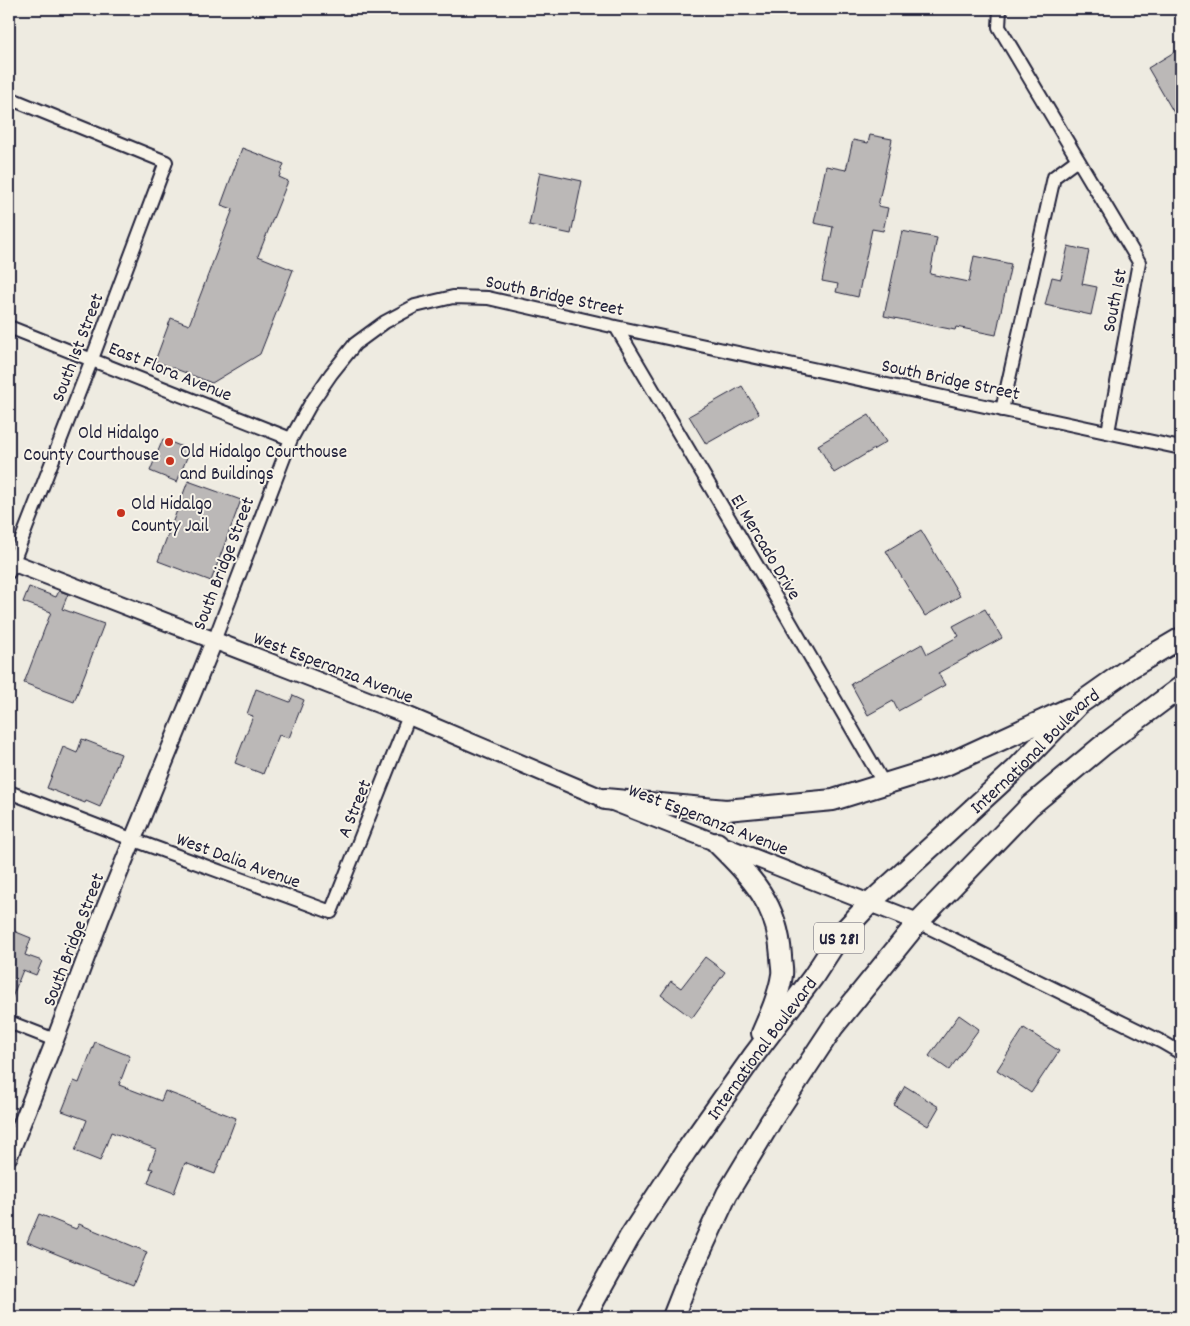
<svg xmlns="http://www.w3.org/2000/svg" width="1190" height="1326" font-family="Dekko,sans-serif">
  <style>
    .building { fill: #bbb8b7; stroke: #22223b }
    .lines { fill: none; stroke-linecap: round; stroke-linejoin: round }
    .minor-casing { stroke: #22223b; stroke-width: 16 }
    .tertiary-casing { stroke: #22223b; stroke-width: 20 }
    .primary-casing { stroke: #22223b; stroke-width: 24 }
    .minor { stroke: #f7f3e8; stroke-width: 12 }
    .tertiary { stroke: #f7f3e8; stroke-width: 16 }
    .primary { stroke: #f7f3e8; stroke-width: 20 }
    .poi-dot { fill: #c8321e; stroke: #f7f3e8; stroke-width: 2 }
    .labels { text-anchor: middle; stroke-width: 4; stroke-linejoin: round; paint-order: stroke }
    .shield { fill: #f7f3e8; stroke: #62616f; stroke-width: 1 }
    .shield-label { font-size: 18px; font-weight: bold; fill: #22223b }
    .street-label { font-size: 19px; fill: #22223b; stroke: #f7f3e8 }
    .poi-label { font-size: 19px; fill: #22223b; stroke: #f7f3e8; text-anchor: start }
  </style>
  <rect width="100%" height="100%" fill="#eeebe1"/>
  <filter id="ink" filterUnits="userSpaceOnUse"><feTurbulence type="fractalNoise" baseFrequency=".02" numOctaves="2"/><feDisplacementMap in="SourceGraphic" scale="10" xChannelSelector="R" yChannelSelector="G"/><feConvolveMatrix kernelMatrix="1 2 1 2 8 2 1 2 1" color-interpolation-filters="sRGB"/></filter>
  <g filter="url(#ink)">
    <path class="building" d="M 1181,48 L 1181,125 L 1148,68 Z
      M 870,135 L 892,139 L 878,206 L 888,208 L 883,231 L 872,229 L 858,297 L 836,292 L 838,284 L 822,281 L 833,227 L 814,223 L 826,166 L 846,170 L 853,140 L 868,143 Z
      M 242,148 L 284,164 L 279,177 L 288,181 L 258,256 L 293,270 L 260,354 L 212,383 L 155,361 L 171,318 L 189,325 L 233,209 L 221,205 Z
      M 540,172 L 582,181 L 571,234 L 529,225 Z
      M 902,231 L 937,238 L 930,274 L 969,282 L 974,256 L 1011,264 L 996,335 L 956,327 L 955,330 L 884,316 Z
      M 1068,246 L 1089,251 L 1082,284 L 1097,287 L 1091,315 L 1045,305 L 1052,277 L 1061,279 Z
      M 742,386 L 759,414 L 706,444 L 689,416 Z
      M 869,415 L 886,442 L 834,473 L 818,445 Z
      M 163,439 L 190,450 L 177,482 L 150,471 Z
      M 188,481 L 241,500 L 211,581 L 158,561 Z
      M 921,530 L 960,596 L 925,616 L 886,551 Z
      M 29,587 L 56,597 L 59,591 L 68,594 L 62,609 L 104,624 L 74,702 L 24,683 L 51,612 L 23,602 Z
      M 985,609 L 1002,638 L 938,673 L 945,685 L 898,711 L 893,701 L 868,715 L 851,684 L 922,644 L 927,654 L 959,636 L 953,626 Z
      M 256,689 L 290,702 L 293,695 L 304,700 L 289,738 L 279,735 L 263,774 L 235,763 L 253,716 L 247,714 Z
      M 82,739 L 121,754 L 100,807 L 86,801 L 85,803 L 47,788 L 63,747 L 77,753 Z
      M 9,929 L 31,938 L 25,955 L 42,961 L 36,975 L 23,970 L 9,1005 Z
      M 705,957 L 725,972 L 692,1018 L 661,995 L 671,981 L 681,988 Z
      M 959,1015 L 979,1029 L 949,1070 L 929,1056 Z
      M 1024,1028 L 1059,1051 L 1031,1093 L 997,1070 Z
      M 95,1042 L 130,1056 L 119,1085 L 161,1101 L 165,1091 L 236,1118 L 215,1174 L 185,1163 L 174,1193 L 148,1183 L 153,1169 L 149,1168 L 156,1149 L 111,1132 L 100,1161 L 75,1151 L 87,1120 L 62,1111 L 74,1081 L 79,1083 Z
      M 905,1086 L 939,1107 L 928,1126 L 894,1105 Z
      M 39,1214 L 76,1229 L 79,1224 L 147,1252 L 133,1285 L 27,1242 Z"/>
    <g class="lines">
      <defs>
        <path id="minor" d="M 1000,9 L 999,27 L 1139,262 L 1108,432
          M 9,98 L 166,162 L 92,359 L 9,572
          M 9,327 L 291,439
          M 616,327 L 782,608 L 884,784
          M 1002,410 L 1054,177 L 1077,160
          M 214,641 L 291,439 L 311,403 L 331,374 L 355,344 L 385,322 L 415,306 L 453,297 L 488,298 L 616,327 L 1181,448
          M 9,792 L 134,840 L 331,912 L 409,716
          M 918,922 L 1162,1042 L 1181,1053
          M 9,1022 L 55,1040"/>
        <path id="tertiary" d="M 9,561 L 409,716 L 605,799 L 918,922
          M 9,1156 L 55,1040 L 102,915 L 214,641"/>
        <g id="primary">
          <path d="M 605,799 L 726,810 L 833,800 L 946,765 L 1068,709"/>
          <path d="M 717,843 C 752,878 778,904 781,956 C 781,962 783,969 782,975 C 779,995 770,1015 762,1033"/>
          <path id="s1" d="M 585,1317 L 629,1238 L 686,1151 L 754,1055 L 813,977 L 841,934 L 870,903 L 1016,769 L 1079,704 L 1130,668 L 1181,638"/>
          <path d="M 673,1317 L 690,1274 L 727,1194 L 771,1121 L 833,1027 L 918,922 L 1030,806 L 1102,746 L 1181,687"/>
        </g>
      </defs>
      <use href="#minor" class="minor-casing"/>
      <use href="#tertiary" class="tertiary-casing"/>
      <use href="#primary" class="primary-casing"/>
      <use href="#minor" class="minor"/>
      <use href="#tertiary" class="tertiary"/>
      <use href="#primary" class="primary"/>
    </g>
  </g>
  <g class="poi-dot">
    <circle cx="169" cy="442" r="5"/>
    <circle cx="170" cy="461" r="5"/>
    <circle cx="121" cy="513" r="5"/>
  </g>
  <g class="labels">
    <rect class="shield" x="814" y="922.5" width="50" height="31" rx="4"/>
    <g class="shield-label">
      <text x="839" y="944">US 281</text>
    </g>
    <g class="street-label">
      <text transform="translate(555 294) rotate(12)" y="7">South Bridge Street</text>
      <text transform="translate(1113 300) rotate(-79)" y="7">South 1st</text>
      <text transform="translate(76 347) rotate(-69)" y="7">South 1st Street</text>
      <text transform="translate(171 370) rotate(22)" y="7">East Flora Avenue</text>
      <text transform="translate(951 378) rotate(12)" y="7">South Bridge Street</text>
      <text transform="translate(767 546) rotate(59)" y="7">El Mercado Drive</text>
      <text transform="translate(222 563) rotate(-69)" y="7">South Bridge Street</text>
      <text transform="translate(334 666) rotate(21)" y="7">West Esperanza Avenue</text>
      <text dy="7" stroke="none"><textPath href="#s1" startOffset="728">International Boulevard</textPath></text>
      <text transform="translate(353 808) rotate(-68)" y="7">A Street</text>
      <text transform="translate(709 818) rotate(21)" y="7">West Esperanza Avenue</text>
      <text transform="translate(239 859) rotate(20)" y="7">West Dalia Avenue</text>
      <text transform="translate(72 939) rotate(-69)" y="7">South Bridge Street</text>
      <text dy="7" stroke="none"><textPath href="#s1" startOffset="322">International Boulevard</textPath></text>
    </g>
    <g class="poi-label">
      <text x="159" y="438" text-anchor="end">Old Hidalgo<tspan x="159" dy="22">County Courthouse</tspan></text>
      <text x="180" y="457">Old Hidalgo Courthouse<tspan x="180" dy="22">and Buildings</tspan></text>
      <text x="131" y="509">Old Hidalgo<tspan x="131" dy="22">County Jail</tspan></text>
    </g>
  </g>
  <rect width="1190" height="1326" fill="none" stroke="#f7f3e8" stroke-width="30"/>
  <rect x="15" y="15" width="1160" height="1296" fill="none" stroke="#22223b" stroke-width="2" filter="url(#ink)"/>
</svg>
